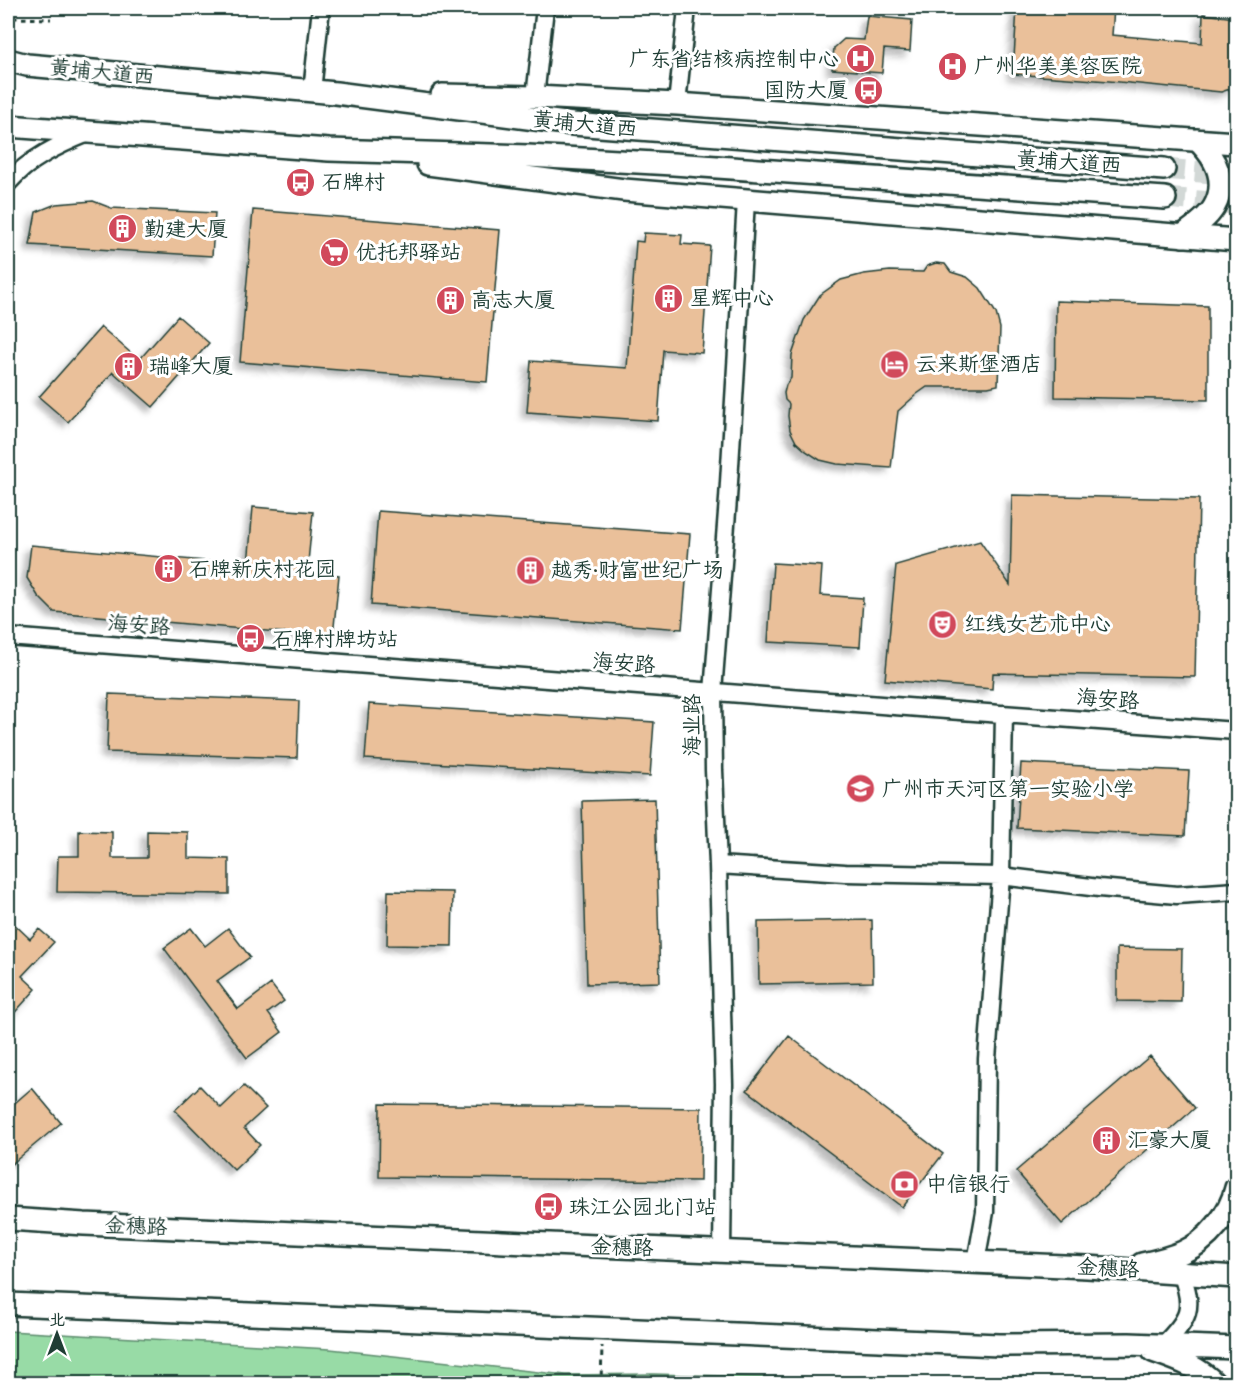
<svg xmlns="http://www.w3.org/2000/svg" width="1244" height="1391" font-family="Itim,'LXGW WenKai TC',sans-serif">
  <style>
    .green { fill: #98dba6; stroke: #5c8c6d; stroke-width: 1.5 }
    .building { fill: #eac09a; stroke: #1f3d34; stroke-width: 1.5; filter: url(#shadow) }
    .lines { fill: none; stroke-linecap: round; stroke-linejoin: round }
    .major-tunnel { stroke: #d2d8d6; stroke-width: 21; stroke-dasharray: 21 10; stroke-linecap: butt }
    .minor-casing { stroke: #1f3d34; stroke-width: 21 }
    .major-casing { stroke: #1f3d34; stroke-width: 26 }
    .path { stroke: #1f3d34; stroke-width: 3; stroke-dasharray: 4.5 4.5; stroke-linecap: butt }
    .minor { stroke: #fff; stroke-width: 16 }
    .major { stroke: #fff; stroke-width: 21 }
    .labels { text-anchor: middle; stroke-width: 6; stroke-linejoin: round; paint-order: stroke }
    .poi-label { font-size: 21px; fill: #1f3d34; stroke: #fff; text-anchor: start }
    .street-label { font-size: 21px; fill: #1f3d34; stroke: #fff }
  </style>
  <defs>
    <filter id="shadow"><feDropShadow dx="-5.5" dy="5.5" stdDeviation="3" flood-color="#0004"/></filter>
  </defs>
  <rect width="100%" height="100%" fill="#fff"/>
  <filter id="ink" filterUnits="userSpaceOnUse"><feTurbulence type="fractalNoise" baseFrequency=".0167" numOctaves="2"/><feDisplacementMap in="SourceGraphic" scale="12" xChannelSelector="R" yChannelSelector="G"/><feConvolveMatrix kernelMatrix="1 2 1 2 8 2 1 2 1" color-interpolation-filters="sRGB"/></filter>
  <g filter="url(#ink)">
    <path class="green" d="M 8,1331 L 330,1349 L 566,1375 L 653,1374 L 986,1383 L 8,1383 Z"/>
    <path class="building" d="M 1017,8 L 1114,8 L 1112,35 L 1202,43 L 1203,14 L 1236,18 L 1236,85 L 1233,88 L 1221,92 L 1109,81 L 1013,74 Z
      M 867,16 L 912,20 L 910,51 L 884,49 L 882,73 L 832,69 L 834,48 L 844,39 L 864,40 Z
      M 93,201 L 111,208 L 215,213 L 212,256 L 30,245 L 36,212 L 56,204 Z
      M 253,210 L 500,230 L 487,382 L 240,362 Z
      M 644,233 L 682,235 L 681,244 L 710,246 L 702,353 L 663,350 L 658,421 L 527,412 L 531,361 L 627,368 L 636,241 L 643,242 Z
      M 936,263 L 945,264 L 951,272 L 967,277 L 980,288 L 996,313 L 1000,328 L 998,385 L 988,387 L 927,387 L 917,394 L 898,411 L 891,468 L 837,464 L 820,460 L 806,451 L 796,442 L 790,430 L 788,416 L 789,404 L 785,400 L 784,393 L 786,385 L 791,378 L 792,355 L 804,320 L 820,295 L 841,280 L 864,274 L 890,271 L 923,272 L 927,266 Z
      M 1056,301 L 1208,306 L 1208,400 L 1055,397 Z
      M 178,316 L 209,343 L 153,407 L 113,372 L 68,422 L 39,397 L 101,327 L 139,360 Z
      M 1012,495 L 1199,499 L 1195,677 L 993,673 L 992,689 L 885,680 L 896,565 L 980,541 L 1010,585 Z
      M 253,507 L 313,512 L 307,572 L 339,575 L 333,637 L 54,612 L 38,596 L 27,578 L 31,545 L 248,565 Z
      M 378,511 L 690,534 L 682,629 L 371,605 Z
      M 773,563 L 822,566 L 820,595 L 863,598 L 860,647 L 768,642 Z
      M 109,694 L 299,701 L 297,758 L 107,752 Z
      M 369,704 L 654,722 L 650,776 L 365,759 Z
      M 1021,763 L 1189,771 L 1185,836 L 1017,828 Z
      M 655,799 L 660,982 L 587,984 L 582,801 Z
      M 79,831 L 112,832 L 112,858 L 147,858 L 147,831 L 188,832 L 188,858 L 229,859 L 229,894 L 57,892 L 58,856 L 79,856 Z
      M 388,891 L 453,892 L 452,946 L 387,945 Z
      M 8,918 L 30,939 L 39,929 L 54,942 L 22,976 L 36,989 L 8,1020 Z
      M 872,920 L 873,982 L 759,984 L 758,922 Z
      M 191,928 L 205,946 L 228,928 L 250,957 L 217,981 L 238,1009 L 271,984 L 284,1001 L 268,1013 L 282,1032 L 247,1058 L 164,948 Z
      M 1117,948 L 1182,949 L 1181,1002 L 1117,1001 Z
      M 789,1036 L 943,1154 L 902,1207 L 747,1090 Z
      M 1150,1056 L 1195,1108 L 1062,1224 L 1016,1171 Z
      M 200,1086 L 221,1108 L 244,1086 L 266,1108 L 244,1128 L 260,1145 L 234,1170 L 175,1110 Z
      M 32,1088 L 61,1123 L 8,1167 L 8,1109 Z
      M 380,1104 L 701,1108 L 700,1181 L 379,1177 Z"/>
    <g class="lines">
      <path class="major-tunnel" d="M 1164,169 L 1236,175
        M 1165,198 L 1236,204"/>
      <defs>
        <path id="minor" d="M 312,91 L 321,8
          M 535,97 L 545,8
          M 677,104 L 687,8
          M 8,183 C 29,159 58,145 88,133
          M 8,637 L 933,709 L 1236,731
          M 718,865 L 845,873 L 1001,876 L 1099,888 L 1177,895 L 1236,891
          M 722,1251 L 724,1084 L 718,865 L 714,770 L 713,692 L 728,499 L 746,201
          M 976,1262 L 985,1212 L 987,1059 L 1001,876 L 1004,714
          M 1163,1345 C 1189,1319 1195,1309 1181,1273"/>
        <path id="major" d="M 8,60 L 27,65 L 336,93 L 573,124 L 1164,169
          M 442,95 L 535,97 L 677,104 L 1236,143
          M 8,126 L 329,150 L 528,156 L 673,164 L 1165,198
          M 428,164 L 624,190 L 1236,240
          M 1182,236 C 1193,228 1207,219 1214,207 C 1228,182 1216,158 1197,140
          M 8,1219 L 84,1224 L 1087,1267 L 1236,1277
          M 1142,1264 C 1156,1261 1170,1258 1183,1252 C 1208,1241 1230,1214 1236,1188
          M 8,1304 L 999,1345 L 1129,1344 L 1236,1348
          M 1153,1351 C 1175,1359 1198,1366 1215,1384"/>
      </defs>
      <use href="#minor" class="minor-casing"/>
      <use href="#major" class="major-casing"/>
      <path class="path" d="M 13,18 L 51,19
        M 601,1384 L 602,1346"/>
      <use href="#minor" class="minor"/>
      <use href="#major" class="major"/>
    </g>
  </g>
  <defs>
    <symbol id="hospital-disc" viewBox="-11 -11 22 22"><circle r="9.5" fill="#d1495b" stroke="#fff"/><path d="M-5-5h3v3.5h4V-5h3V5h-3V1.5h-4V5h-3Z" fill="#fff"/></symbol>
    <symbol id="bus-disc" viewBox="-11 -11 22 22"><circle r="9.5" fill="#d1495b" stroke="#fff"/><path d="M-5-6H5V4H4V6H2V4H-2V6H-4V4H-5ZM-3.5-4V0h7V-4ZM-3.5 1.2v1.5H-2V1.2ZM2 1.2v1.5H3.5V1.2Z" fill="#fff"/></symbol>
    <symbol id="building-disc" viewBox="-11 -11 22 22"><circle r="9.5" fill="#d1495b" stroke="#fff"/><path d="M-4-6H4V6H1V3H-1V6H-4ZM-2.5-4.3h1.7v1.8h-1.7ZM.8-4.3h1.7v1.8H.8ZM-2.5-1h1.7V.8h-1.7ZM.8-1h1.7V.8H.8Z" fill="#fff"/></symbol>
    <symbol id="supermarket-disc" viewBox="-11 -11 22 22"><circle r="9.5" fill="#d1495b" stroke="#fff"/><path d="M-6-5.5h2.5l.6 2H6L4.5 2H-2.5L-4.4-4H-6ZM-1.5 3.2a1.3 1.3 0 1 0 .1 0ZM3 3.2a1.3 1.3 0 1 0 .1 0Z" fill="#fff"/></symbol>
    <symbol id="hotel-disc" viewBox="-11 -11 22 22"><circle r="9.5" fill="#d1495b" stroke="#fff"/><path d="M-6-4.5h1.5V1H6V5H4.5V3h-9V5H-6ZM-4 0a1.8 1.8 0 1 1 3.6 0ZM.5 0V-2.5h3Q6-2.5 6 0Z" fill="#fff"/></symbol>
    <symbol id="theatre-disc" viewBox="-11 -11 22 22"><circle r="9.5" fill="#d1495b" stroke="#fff"/><path d="M-5-5.5Q0-4 5-5.5V0Q5 5 0 6Q-5 5-5 0ZM-3.3-2.5H-1v1.5H-3.3ZM1-2.5H3.3v1.5H1ZM-2.8 1Q0 5.5 2.8 1Z" fill="#fff"/></symbol>
    <symbol id="school-disc" viewBox="-11 -11 22 22"><circle r="9.5" fill="#d1495b" stroke="#fff"/><path d="M0-5L7-2L0 1L-7-2ZM-4 1L0 2.5L4 1V4Q0 6-4 4Z" fill="#fff"/></symbol>
    <symbol id="bank-disc" viewBox="-11 -11 22 22"><circle r="9.5" fill="#d1495b" stroke="#fff"/><path d="M-6-4H6V4H-6ZM0-2.3a2.3 2.3 0 1 0 0 4.6a2.3 2.3 0 1 0 0-4.6Z" fill="#fff"/></symbol>
  </defs>
  <g fill-rule="evenodd">
    <use href="#hospital-disc" x="844" y="42" width="33" height="33"/>
    <use href="#hospital-disc" x="936" y="50" width="33" height="33"/>
    <use href="#bus-disc" x="852" y="74" width="33" height="33"/>
    <use href="#bus-disc" x="284" y="166" width="33" height="33"/>
    <use href="#building-disc" x="106" y="212" width="33" height="33"/>
    <use href="#supermarket-disc" x="318" y="236" width="33" height="33"/>
    <use href="#building-disc" x="652" y="282" width="33" height="33"/>
    <use href="#building-disc" x="434" y="284" width="33" height="33"/>
    <use href="#hotel-disc" x="878" y="348" width="33" height="33"/>
    <use href="#building-disc" x="112" y="350" width="33" height="33"/>
    <use href="#building-disc" x="152" y="552" width="33" height="33"/>
    <use href="#building-disc" x="514" y="554" width="33" height="33"/>
    <use href="#theatre-disc" x="926" y="608" width="33" height="33"/>
    <use href="#bus-disc" x="234" y="622" width="33" height="33"/>
    <use href="#school-disc" x="844" y="772" width="33" height="33"/>
    <use href="#building-disc" x="1090" y="1124" width="33" height="33"/>
    <use href="#bank-disc" x="888" y="1168" width="33" height="33"/>
    <use href="#bus-disc" x="532" y="1190" width="33" height="33"/>
  </g>
  <g class="labels">
    <g class="poi-label">
      <text x="839" y="66" text-anchor="end">广东省结核病控制中心</text>
      <text x="974" y="73">广州华美美容医院</text>
      <text x="848" y="97" text-anchor="end">国防大厦</text>
      <text x="322" y="189">石牌村</text>
      <text x="144" y="236">勤建大厦</text>
      <text x="356" y="259">优托邦驿站</text>
      <text x="690" y="305">星辉中心</text>
      <text x="471" y="307">高志大厦</text>
      <text x="916" y="371">云来斯堡酒店</text>
      <text x="149" y="373">瑞峰大厦</text>
      <text x="189" y="576">石牌新庆村花园</text>
      <text x="551" y="577">越秀·财富世纪广场</text>
      <text x="964" y="631">红线女艺术中心</text>
      <text x="272" y="646">石牌村牌坊站</text>
      <text x="882" y="796">广州市天河区第一实验小学</text>
      <text x="1127" y="1147">汇豪大厦</text>
      <text x="926" y="1191">中信银行</text>
      <text x="569" y="1214">珠江公园北门站</text>
    </g>
    <g class="street-label">
      <text transform="translate(102 72) rotate(6)" y="7">黄埔大道西</text>
      <text transform="translate(585 124) rotate(6)" y="7">黄埔大道西</text>
      <text transform="translate(1069 162) rotate(4)" y="7">黄埔大道西</text>
      <text transform="translate(139 625) rotate(4)" y="7">海安路</text>
      <text transform="translate(624 663) rotate(4)" y="7">海安路</text>
      <text transform="translate(1108 699) rotate(4)" y="7">海安路</text>
      <text transform="translate(692 725) rotate(-90)" y="7">海业路</text>
      <text transform="translate(136 1226) rotate(2)" y="7">金穗路</text>
      <text transform="translate(622 1247) rotate(2)" y="7">金穗路</text>
      <text transform="translate(1108 1268) rotate(3)" y="7">金穗路</text>
    </g>
  </g>
  <rect width="1244" height="1391" fill="none" stroke="#fff" stroke-width="30"/>
  <rect x="15" y="15" width="1214" height="1361" fill="none" stroke="#1f3d34" stroke-width="2" filter="url(#ink)"/>
  <g transform="translate(57 1334)" stroke="#ffffff" stroke-width="4.5" paint-order="stroke">
  <path d="M0-4.5L10 22L0 15L-10 22Z" fill="#1f3d34"/>
  <text y="-9" font-size="16" font-weight="bold" text-anchor="middle" fill="#1f3d34">北</text>
  </g>
</svg>
